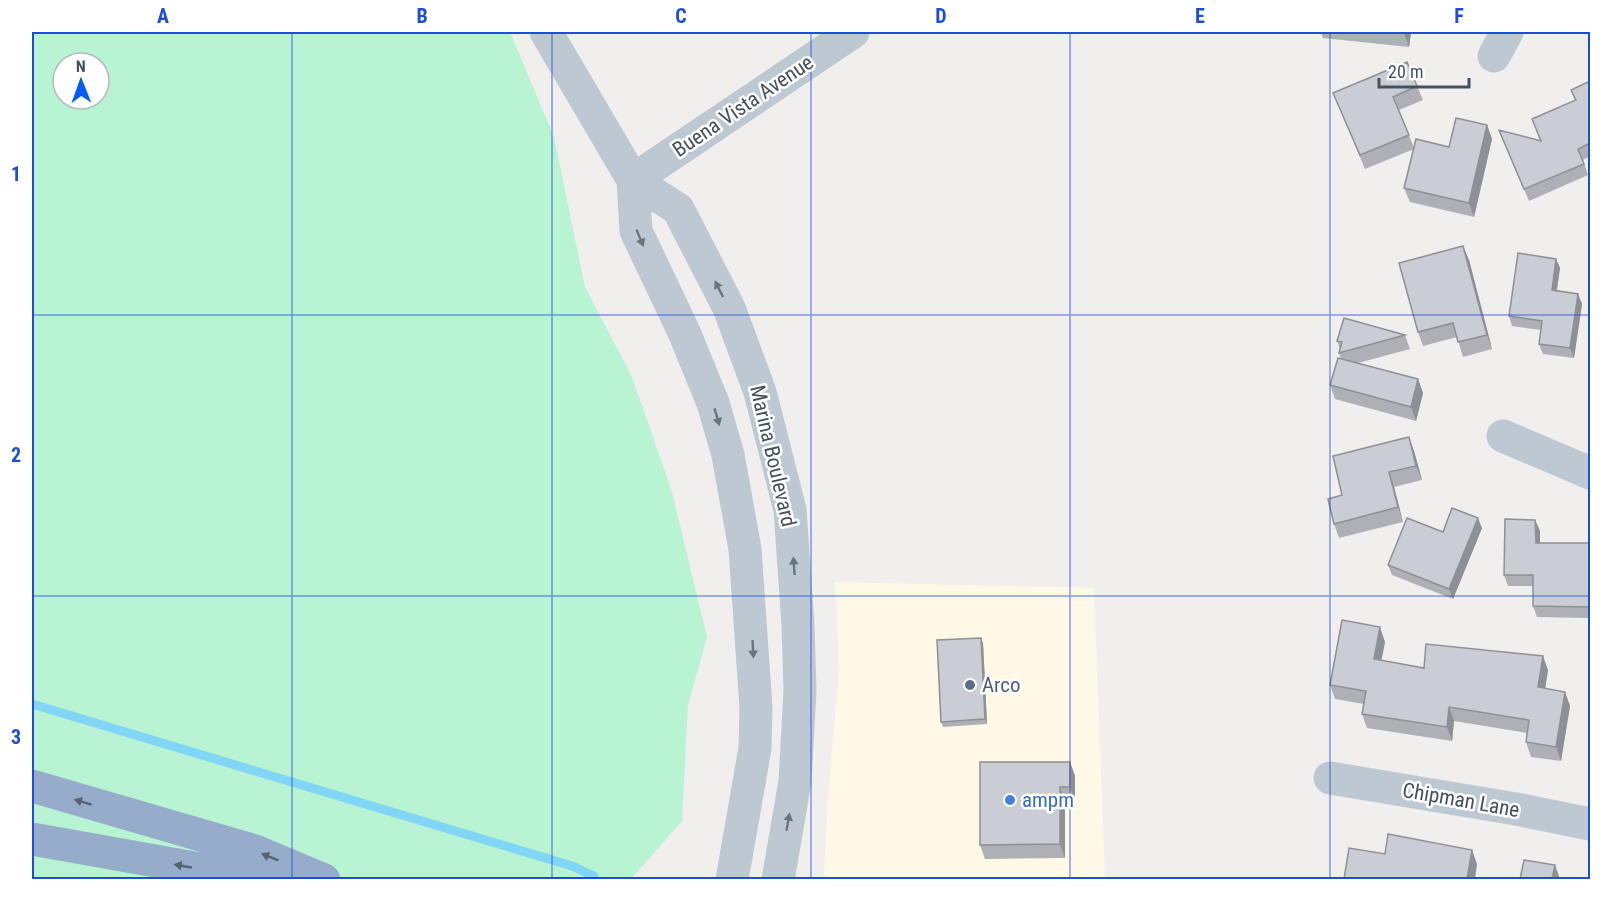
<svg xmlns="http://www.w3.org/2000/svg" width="1622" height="911" font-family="'Roboto Condensed',sans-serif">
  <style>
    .commercial { fill: #fef8e6 }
    .green { fill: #b8f3d3; fill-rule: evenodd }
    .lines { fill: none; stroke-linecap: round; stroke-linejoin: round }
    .stream { stroke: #81d5f5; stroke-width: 9 }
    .minor { stroke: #bec8d2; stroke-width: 33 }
    .tertiary { stroke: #bec8d2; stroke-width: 33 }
    .trunk { stroke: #96acca; stroke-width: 33 }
    .wall { fill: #aeb0b6 }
    .shaded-wall { fill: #8d9094 }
    .building { fill: #cacdd4; stroke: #8d9094; stroke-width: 1.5 }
    .oneway { fill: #697481 }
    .oneway2 { fill: #556274 }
    .grid { fill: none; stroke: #1d4ed8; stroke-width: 1.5; stroke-opacity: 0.55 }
    .service-dot { fill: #5c6f8a; stroke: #fff; stroke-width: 2 }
    .shop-dot { fill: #3f7fe0; stroke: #fff; stroke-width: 2 }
    .labels { text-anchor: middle; stroke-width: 5; stroke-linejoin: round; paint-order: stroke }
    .street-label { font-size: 21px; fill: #45505e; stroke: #fff }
    .service-label { font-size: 21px; fill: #4e5e75; stroke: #fff; text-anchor: start }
    .shop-label { font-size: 21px; fill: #366cbe; stroke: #fff; text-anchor: start }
    .neatline { fill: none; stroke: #1d4ed8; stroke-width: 2 }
    .grid-label { font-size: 20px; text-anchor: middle; font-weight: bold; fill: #1d4ed8 }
  </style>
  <rect width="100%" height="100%" fill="#f1eeee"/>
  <path class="commercial" d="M 835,582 L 1094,588 L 1105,879 L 838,880 L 824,875 L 828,797 L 839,670 Z"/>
  <path class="green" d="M 32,32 L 510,32 L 554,137 L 585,287 L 632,377 L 672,492 L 707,637 L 688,705 L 682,821 L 631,879 L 32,879 ZM 63,63 L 99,63 L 99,99 L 63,99 Z"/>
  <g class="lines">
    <path class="stream" d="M 32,704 L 572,866 L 594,876"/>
    <path class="minor" d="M 1494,56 L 1507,32
      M 633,180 L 853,32
      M 1503,436 L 1590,473
      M 1330,778 L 1516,809 L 1590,824"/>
    <path class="tertiary" d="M 546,32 L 633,180 L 636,231 L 684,332 L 713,403 L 728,455 L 745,549 L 756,708 L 755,748 L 732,880
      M 633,180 L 678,209 L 729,308 L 760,392 L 790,510 L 798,625 L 800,691 L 795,781 L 778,880"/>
    <path class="trunk" d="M 32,786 L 255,851 L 324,880
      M 32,839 L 261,880"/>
  </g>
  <path class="wall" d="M 1321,32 L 1411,32 L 1409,47 L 1323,38 Z
    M 1590,81 L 1590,156 L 1583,160 L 1588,175 L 1529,201 L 1499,130 L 1540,140 L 1575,101 L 1571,90 Z
    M 1417,86 L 1423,100 L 1399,110 L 1414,148 L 1449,147 L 1487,125 L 1492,139 L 1474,217 L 1410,202 L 1404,188 L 1414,149 L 1365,169 L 1333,93 Z
    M 1556,259 L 1560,268 L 1557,291 L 1578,294 L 1582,304 L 1574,358 L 1543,354 L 1539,344 L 1541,330 L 1512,326 L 1509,316 Z
    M 1469,260 L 1492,349 L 1463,357 L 1457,337 L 1423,346 L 1418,332 Z
    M 1405,335 L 1410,349 L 1358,363 L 1418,379 L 1423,393 L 1416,421 L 1335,399 L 1330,385 L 1341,359 L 1339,353 L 1340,349 L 1337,341 Z
    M 1414,451 L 1422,480 L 1394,487 L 1403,522 L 1339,538 L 1334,524 L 1342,495 Z
    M 1535,520 L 1540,531 L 1540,543 L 1590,543 L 1590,618 L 1537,617 L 1533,606 L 1533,586 L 1508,586 L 1504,575 Z
    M 1482,528 L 1453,599 L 1392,575 L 1388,565 L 1443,532 Z
    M 1385,642 L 1381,660 L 1424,668 L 1548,670 L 1545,689 L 1565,692 L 1570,706 L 1561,761 L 1531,757 L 1526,742 L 1527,733 L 1454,721 L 1452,741 L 1367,728 L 1362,714 L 1364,704 L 1335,699 L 1330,685 Z
    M 983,643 L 987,724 L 943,727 L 941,722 Z
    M 1070,762 L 1075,776 L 1075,801 L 1065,802 L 1065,858 L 985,859 L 980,845 Z"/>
  <path class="shaded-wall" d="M 1404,32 L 1411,32 L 1409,47 L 1404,33 Z
    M 1487,125 L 1492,139 L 1474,217 L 1469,203 Z
    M 1463,246 L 1469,260 L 1492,349 L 1487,335 Z
    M 1556,259 L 1560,268 L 1555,300 L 1552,290 Z
    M 1578,294 L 1582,304 L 1574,358 L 1570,348 Z
    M 1418,379 L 1423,393 L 1416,421 L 1411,407 Z
    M 1409,437 L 1414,451 L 1422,480 L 1416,466 Z
    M 1389,472 L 1394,487 L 1403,522 L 1398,507 Z
    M 1478,518 L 1482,528 L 1453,599 L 1449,589 Z
    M 1535,520 L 1540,531 L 1540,554 L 1536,543 Z
    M 1380,627 L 1385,642 L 1379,673 L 1374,659 Z
    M 981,638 L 983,643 L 987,724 L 985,719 Z
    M 1543,656 L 1548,670 L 1543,702 L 1538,687 Z
    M 1565,692 L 1570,706 L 1561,761 L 1556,747 Z
    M 1449,707 L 1454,721 L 1452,741 L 1447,727 Z
    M 1070,762 L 1075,776 L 1075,801 L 1070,787 Z
    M 1060,787 L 1065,802 L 1065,858 L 1060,844 Z
    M 1472,850 L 1477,864 L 1475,879 L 1467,879 Z
    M 1555,865 L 1560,879 L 1552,879 Z"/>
  <path class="building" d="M 1407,62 L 1417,86 L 1393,97 L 1409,135 L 1360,155 L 1333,93 Z
    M 1590,81 L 1590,143 L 1578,149 L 1584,164 L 1524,189 L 1499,130 L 1541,141 L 1532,119 L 1576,100 L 1571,90 Z
    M 1456,118 L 1487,125 L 1469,203 L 1404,188 L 1416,139 L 1449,147 Z
    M 1463,246 L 1487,335 L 1458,342 L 1453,323 L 1418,332 L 1399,263 Z
    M 1518,253 L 1556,259 L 1552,290 L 1578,294 L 1570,348 L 1539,344 L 1542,321 L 1509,316 Z
    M 1344,318 L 1405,335 L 1339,353 L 1342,342 L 1337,341 Z
    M 1338,358 L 1418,379 L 1411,407 L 1330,385 Z
    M 1409,437 L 1416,466 L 1389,472 L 1398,507 L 1334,524 L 1328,499 L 1342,495 L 1333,456 Z
    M 1452,508 L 1478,518 L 1449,589 L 1388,565 L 1407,518 L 1443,532 Z
    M 1505,519 L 1535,520 L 1536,543 L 1590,543 L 1590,607 L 1533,606 L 1533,575 L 1504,575 Z
    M 1342,620 L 1380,627 L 1374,659 L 1424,668 L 1426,644 L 1543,656 L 1538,687 L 1565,692 L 1556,747 L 1526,742 L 1529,720 L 1449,707 L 1447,727 L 1362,714 L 1366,691 L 1330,685 Z
    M 981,638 L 985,719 L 941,722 L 937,640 Z
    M 980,762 L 1070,762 L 1070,787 L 1060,787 L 1060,844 L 980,845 Z
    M 1388,834 L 1472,850 L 1467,879 L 1469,879 L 1344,879 L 1349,848 L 1385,854 Z
    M 1524,860 L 1555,865 L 1552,879 L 1520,879 Z"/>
  <defs><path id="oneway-solid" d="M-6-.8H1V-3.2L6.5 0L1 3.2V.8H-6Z" transform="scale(1.5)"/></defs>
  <g class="oneway">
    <use href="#oneway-solid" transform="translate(640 238) rotate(67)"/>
    <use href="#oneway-solid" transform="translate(719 289) rotate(-117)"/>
    <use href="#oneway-solid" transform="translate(717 417) rotate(74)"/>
    <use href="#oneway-solid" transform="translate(794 566) rotate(-94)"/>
    <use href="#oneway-solid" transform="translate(753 649) rotate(87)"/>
    <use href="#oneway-solid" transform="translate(788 822) rotate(-80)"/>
  </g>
  <g class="oneway2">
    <use href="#oneway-solid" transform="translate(83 802) rotate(-163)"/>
    <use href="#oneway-solid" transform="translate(270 857) rotate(-158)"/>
    <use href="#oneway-solid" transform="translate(183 866) rotate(-170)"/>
  </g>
  <path class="grid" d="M 292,32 L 292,880M 552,32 L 552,880M 811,32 L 811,880M 1070,32 L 1070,880M 1330,32 L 1330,880M 32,315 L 1590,315M 32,596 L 1590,596"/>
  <circle class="service-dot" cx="970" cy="685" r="6"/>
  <circle class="shop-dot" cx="1010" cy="800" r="6"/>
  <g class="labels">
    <g class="street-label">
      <text transform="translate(743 106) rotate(-34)" y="7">Buena Vista Avenue</text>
      <text transform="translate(773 456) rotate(77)" y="7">Marina Boulevard</text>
      <text transform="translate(1461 800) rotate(10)" y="7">Chipman Lane</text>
    </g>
    <g class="service-label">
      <text x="982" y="692">Arco</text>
    </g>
    <g class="shop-label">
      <text x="1022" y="807">ampm</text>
    </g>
  </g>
  <rect width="1622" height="911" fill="none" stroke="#ffffff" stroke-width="66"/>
  <g transform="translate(81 81) rotate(359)"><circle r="28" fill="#ffffff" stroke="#b5b9bf" stroke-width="1.5"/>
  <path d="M0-4.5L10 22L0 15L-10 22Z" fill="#075df3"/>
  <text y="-9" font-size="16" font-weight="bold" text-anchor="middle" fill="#45505e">N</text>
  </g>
  <path d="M1379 78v9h90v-9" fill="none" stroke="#45505e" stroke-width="3"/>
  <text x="1388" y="78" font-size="18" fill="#45505e" stroke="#ffffff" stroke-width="4.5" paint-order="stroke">20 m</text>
  <rect x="33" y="33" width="1556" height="845" class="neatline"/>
  <g class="grid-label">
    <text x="163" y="23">A</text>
    <text x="422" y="23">B</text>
    <text x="681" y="23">C</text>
    <text x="941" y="23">D</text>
    <text x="1200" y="23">E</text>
    <text x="1459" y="23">F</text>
    <text x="16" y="181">1</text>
    <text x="16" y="462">2</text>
    <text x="16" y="744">3</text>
  </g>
</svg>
